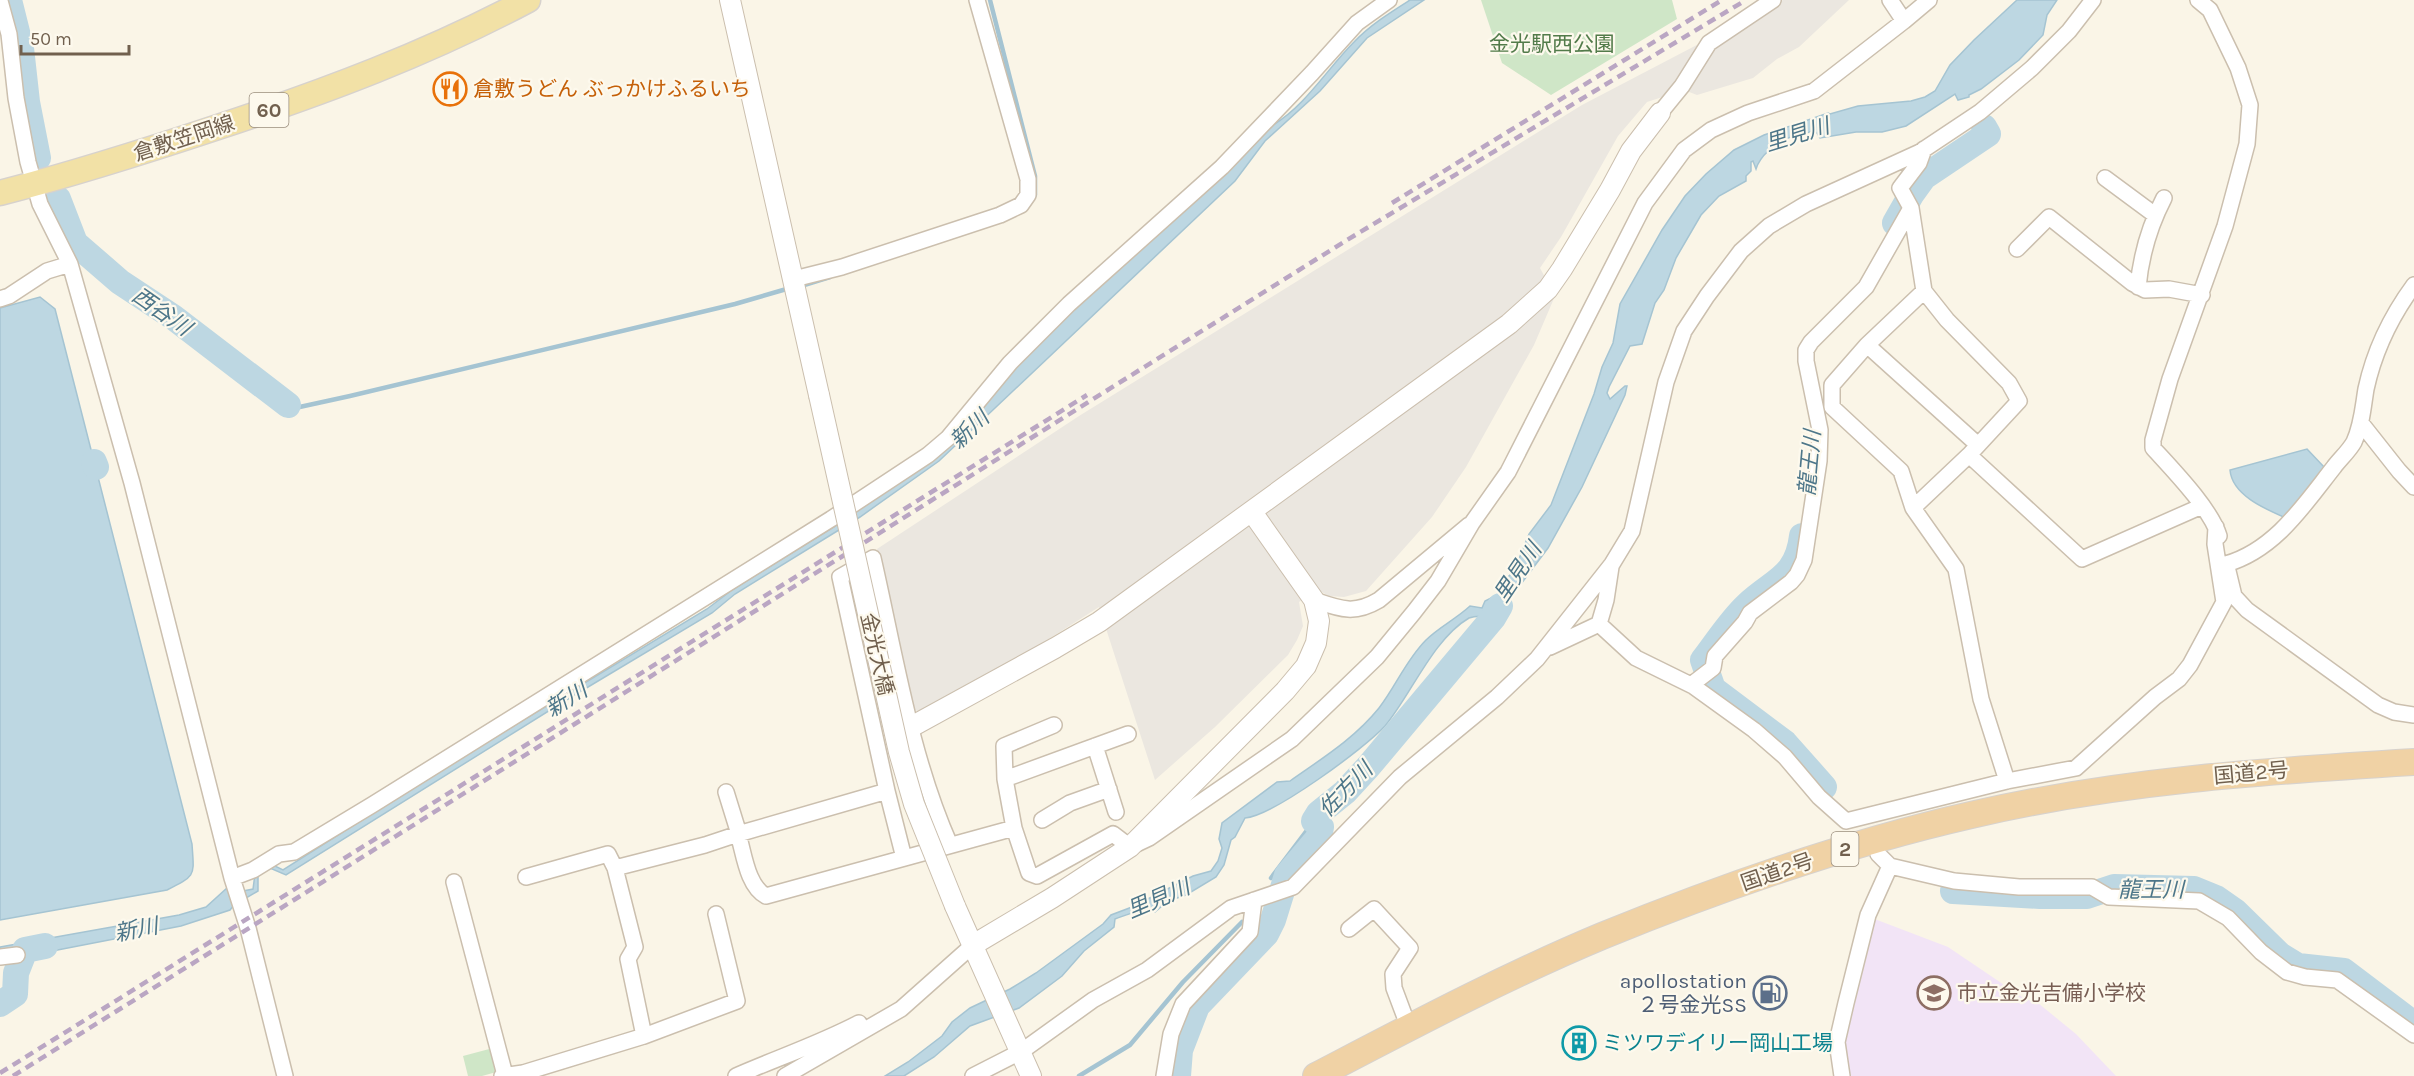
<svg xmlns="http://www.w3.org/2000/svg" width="2414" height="1076" font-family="Karla,'Noto Sans JP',sans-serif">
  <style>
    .industrial { fill: #ebe7e0 }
    .education { fill: #f2e4f6 }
    .green { fill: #cfe6c7 }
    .water { fill: #bdd7e2; stroke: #a5c4d2; stroke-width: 1.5 }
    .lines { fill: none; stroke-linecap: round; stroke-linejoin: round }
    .stream { stroke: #a5c4d2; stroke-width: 4.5 }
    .river { stroke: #bdd7e2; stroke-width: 26 }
    .minor-casing { stroke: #cbbfae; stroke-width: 18 }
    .tertiary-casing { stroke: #cbbfae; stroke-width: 22 }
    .primary-casing { stroke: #d7d2cd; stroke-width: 27 }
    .trunk-casing { stroke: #d7d2cd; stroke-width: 28 }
    .minor { stroke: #fff; stroke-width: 15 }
    .tertiary { stroke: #fff; stroke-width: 20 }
    .primary { stroke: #f2e1a6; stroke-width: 24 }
    .trunk { stroke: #f0d2a5; stroke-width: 26 }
    .rail { stroke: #baa6c3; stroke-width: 4.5; stroke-dasharray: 9 6; stroke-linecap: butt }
    .tertiary-bridge-casing { stroke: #cbbfae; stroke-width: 22; stroke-linecap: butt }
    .tertiary-bridge { stroke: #fff; stroke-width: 20 }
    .labels { text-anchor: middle; stroke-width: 4.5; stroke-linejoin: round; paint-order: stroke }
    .shield { fill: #fdf9ed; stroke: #9b8e7e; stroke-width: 1.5 }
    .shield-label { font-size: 20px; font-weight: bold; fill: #71604e }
    .park-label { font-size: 21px; fill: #527b4a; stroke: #fdf9ed }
    .food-label { font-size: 21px; fill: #c56008; stroke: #fdf9ed; text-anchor: start }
    .street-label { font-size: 21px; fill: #71604e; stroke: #fdf9ed }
    .service-label { font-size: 21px; fill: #4e5e75; stroke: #fdf9ed; text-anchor: end }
    .education-label { font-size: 21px; fill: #785e54; stroke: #fdf9ed; text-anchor: start }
    .culture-label { font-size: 21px; fill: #0d838f; stroke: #fdf9ed; text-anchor: start }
    .water-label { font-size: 22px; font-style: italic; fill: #4d7689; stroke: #fdf9ed }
  </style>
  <rect width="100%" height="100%" fill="#faf5e7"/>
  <path class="industrial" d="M 1783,0 L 1849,0 L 1799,47 L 1777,59 L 1753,78 L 1697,95 L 1684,90 L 1647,102 L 1618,136 L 1561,237 L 1540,268 L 1555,296 L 1534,345 L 1466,467 L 1432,517 L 1366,591 L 1344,597 L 1329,596 L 1316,589 L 1299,602 L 1303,626 L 1297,640 L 1288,655 L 1215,727 L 1155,780 L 1099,607 L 1041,644 L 918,711 L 912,710 L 877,549 L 1079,416 L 1582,105 Z"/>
  <path class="education" d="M 1872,918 L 1948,947 L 2025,999 L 2038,1003 L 2076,1034 L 2116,1076 L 1846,1076 L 1843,1044 Z"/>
  <path class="green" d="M 1481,0 L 1672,0 L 1677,19 L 1551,95 L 1502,63 Z
    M 493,1048 L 500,1071 L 482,1076 L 468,1076 L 463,1056 Z"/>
  <path class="water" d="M 1410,0 L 1424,0 L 1367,38 L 1320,91 L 1265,141 L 1235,181 L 939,461 L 860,517 L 735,594 L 712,613 L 563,702 L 286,875 L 270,868 L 258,876 L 258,891 L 234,905 L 230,910 L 181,926 L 37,954 L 19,949 L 0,952 L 0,947 L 179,915 L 206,907 L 228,887 L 243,891 L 253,889 L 255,874 L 271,864 L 283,870 L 444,768 L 707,609 L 732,590 L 835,526 L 916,471 L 1009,369 L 1273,125 C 1306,105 1327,69 1354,42 C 1370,25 1391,12 1410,0 Z
    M 2017,0 L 2057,0 L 2047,15 L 2043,35 L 2019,60 L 1981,89 L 1969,95 L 1969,97 L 1958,100 L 1955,94 L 1906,126 L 1882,132 L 1856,132 L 1820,138 L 1817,133 L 1811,131 C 1804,136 1796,135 1788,138 C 1775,143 1760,156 1756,169 L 1753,161 L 1751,162 L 1751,171 L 1746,176 L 1746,181 L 1719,196 L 1701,215 L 1676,258 L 1664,290 L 1655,303 L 1642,344 L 1630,346 L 1609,387 L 1607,393 L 1610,399 L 1625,386 L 1627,386 L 1625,395 L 1582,487 L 1548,548 L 1494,620 L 1491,617 C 1484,616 1476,615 1469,618 C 1433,639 1411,695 1385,726 C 1365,748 1273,816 1245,818 L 1235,837 L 1231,840 L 1224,865 L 1216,877 L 1186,895 L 1168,901 L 1155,912 C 1142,907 1127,915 1115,919 L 1114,927 L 1084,951 L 1062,976 L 1019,1008 L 970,1026 L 934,1057 L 904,1076 L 885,1076 L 908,1062 L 942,1036 L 952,1022 L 970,1008 L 1010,989 L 1036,973 L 1103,924 L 1111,915 L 1132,907 L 1193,876 L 1211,871 L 1218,861 L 1222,848 L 1219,839 L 1222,823 L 1277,782 L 1290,781 C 1321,759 1354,739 1379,708 C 1396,686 1406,660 1426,640 C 1439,627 1456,619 1470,606 L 1482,608 L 1485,601 L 1503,592 L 1508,587 L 1506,579 L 1514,571 L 1529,534 L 1551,505 L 1594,394 L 1602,367 L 1613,343 L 1620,304 L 1662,230 L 1685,196 L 1706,174 L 1734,150 L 1764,135 L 1828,113 L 1830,114 L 1858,106 L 1911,101 L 1925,97 L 1935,91 L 1950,65 L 1974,40 Z
    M 40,297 L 55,309 L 192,844 C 194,876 197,875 167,890 L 0,920 L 0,308 Z
    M 2307,449 L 2325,468 L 2286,518 C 2265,509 2232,495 2230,470 Z"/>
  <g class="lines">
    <path class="stream" d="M 990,0 L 1035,176 L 1035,195
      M 801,286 L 830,277
      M 288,405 L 295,408 L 350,396 L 735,304 L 790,288
      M 1271,878 L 1314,821
      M 1079,1076 L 1130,1045 L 1183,982 L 1242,922"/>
    <path class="river" d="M 9,0 L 21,48 L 27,102 L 38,158
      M 58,199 L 75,243 L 120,282 L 173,317 L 288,405
      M 1895,223 L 1911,195 L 1924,177 L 1988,134 L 1984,127
      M 94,462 L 96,467
      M 1802,536 C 1797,578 1773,580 1747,605 C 1730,621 1717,642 1703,660 L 1713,689 L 1785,743 L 1824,787
      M 1953,891 L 2040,896 L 2087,896 L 2114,887 L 2194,889 L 2216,898 L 2236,912 L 2280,955 L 2298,966 L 2344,971 L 2414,1024
      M 0,1004 L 15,994 L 16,973 L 25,950 L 45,946
      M 1178,1076 L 1180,1050 L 1197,1006 L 1266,934 L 1273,920 L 1287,875 L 1319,837 L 1321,827 L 1314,821 L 1319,813 L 1345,792 L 1368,767 L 1493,618 L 1500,606"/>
    <defs>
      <path id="minor" d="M 1890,0 L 1904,21 L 1929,0
        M 2198,0 L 2210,10 L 2238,68 L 2250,105 L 2247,144 L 2225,226 L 2170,379 L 2153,440 L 2153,448 C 2173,470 2211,509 2219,536
        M 0,1 L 9,34 L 16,98 L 28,162 L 40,204 L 70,264 L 132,483 L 232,878 L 248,928 L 285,1076
        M 1660,113 L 1682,86 L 1709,43 L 1773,0
        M 1924,149 L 1919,163 L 1900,188 L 1911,208 L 1924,291 L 1947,320 L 2009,383 L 2019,401 L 1969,455 L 2082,559 L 2202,506
        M 2105,178 L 2155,215
        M 2017,249 L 2049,217 L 2132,283 L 2145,290 L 2169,289 L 2202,295
        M 794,279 L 842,267 L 1000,215 L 1021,205 L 1028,195 L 1028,179 L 977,0
        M 2138,287 C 2141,255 2149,227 2164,198
        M 1924,291 L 1867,345 L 1978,445
        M 0,299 L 9,296 L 47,271 L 70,264
        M 1867,345 L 1832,385 L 1832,407 L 1901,471 L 1913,508 L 1969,455
        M 2361,423 L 2399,471 L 2414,487
        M 1913,508 L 1956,569 L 1981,699 L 2007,781
        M 2226,564 C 2275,550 2304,505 2334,467 C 2340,459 2349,451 2354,442 C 2362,425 2363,407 2366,389 C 2374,352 2392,315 2414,285
        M 1611,567 L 1606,600 L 1599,624 L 1636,658 L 1693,686 L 1754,730 L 1785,757 L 1819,797 L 1846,821 L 2007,781 L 2076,768 L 2155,697 L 2179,679 L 2190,665 L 2224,602 L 2215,544 L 2216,527
        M 2228,571 L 2234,596 L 2247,610 L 2378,705 L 2394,712 L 2414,715
        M 1314,600 C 1340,609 1354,615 1379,600 L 1469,525
        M 1550,647 L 1599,624
        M 1691,685 L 1713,668 L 1715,656 L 1745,622 L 1750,613 L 1791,582 L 1797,575 L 1804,560 L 1819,461 L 1820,430 L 1806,361 L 1806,350 L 1811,342 L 1866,287 L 1911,208
        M 1095,746 L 1116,812
        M 1005,779 L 1128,734
        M 887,791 L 840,577 L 873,558 C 895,654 910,755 950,845
        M 726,792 L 739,834
        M 1042,820 L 1070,803 L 1109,789
        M 1014,828 L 1005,779 L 1004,746 L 1054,725
        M 738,834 L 887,791 L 904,858
        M 1878,854 L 1890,866 L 1954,881 L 2019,887 L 2092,887 L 2109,897 L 2199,901 L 2228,918 L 2261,952 L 2287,972 L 2305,977 L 2337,980 L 2414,1035
        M 526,877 L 608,854 L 615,868
        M 232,878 L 253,870 L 279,854 L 294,852 L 372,805 L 831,519 L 928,455 L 948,438 L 1010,363 L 1069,304 L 1222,167 L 1312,73 L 1357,23 L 1389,0
        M 454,882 L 505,1075
        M 1349,929 L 1374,909 L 1410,948 L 1393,974 L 1394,988 L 1409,1028
        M 0,957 L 17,955
        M 644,1036 L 737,1001 L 716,914
        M 502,1076 L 523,1073 L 644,1036 L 628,959 L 635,947 L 615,868 L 705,845 L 738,834 C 744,853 747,886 766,896 L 1014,828 L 1029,873 L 1037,876 L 1113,834 L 1130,847 L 1149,838 L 1292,739 L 1377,657 L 1414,612 L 1438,581 L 1472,523 L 1508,472 L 1645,203 L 1684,150 L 1711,130 L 1748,113 L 1814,91 L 1904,21
        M 736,1076 C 777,1058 819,1044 859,1023
        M 785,1076 L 901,1009 L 973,945
        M 973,1076 L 1022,1051 L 1093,1000 L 1147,970 L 1231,908 L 1293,887 L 1400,777 L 1497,697 L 1537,659 L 1612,564 L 1632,531 L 1666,382 L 1684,331 L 1707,296 L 1741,251 L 1769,226 L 1806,204 L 1920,152 L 1980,112 L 2032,68 L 2069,31 L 2093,0
        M 1164,1076 L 1171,1034 L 1183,1004 L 1250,932 L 1254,900
        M 1842,1076 L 1837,1042 L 1846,1003 L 1868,915 L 1890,866"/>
      <path id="tertiary" d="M 730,0 L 819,395
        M 911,727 L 1055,648 L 1099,622 L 1509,324 L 1548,289 L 1562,269 L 1610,190 L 1631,151 L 1660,113
        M 955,906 L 1031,1076
        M 973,945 L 1052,898 L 1130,847 L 1285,691 L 1306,666 L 1316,643 L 1319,621 L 1314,600 L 1252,512"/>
      <path id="primary" d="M 0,193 C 73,174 146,151 218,127 C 324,92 429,53 528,0"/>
      <path id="trunk" d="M 1316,1076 C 1410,1027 1504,977 1602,936 C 1720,888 1848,843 1971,815 C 2116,781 2266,771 2414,762"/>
    </defs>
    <use href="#minor" class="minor-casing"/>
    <use href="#tertiary" class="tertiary-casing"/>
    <use href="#primary" class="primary-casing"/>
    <use href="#trunk" class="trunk-casing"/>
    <use href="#minor" class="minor"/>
    <use href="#tertiary" class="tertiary"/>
    <use href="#primary" class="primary"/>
    <use href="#trunk" class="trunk"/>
    <path class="rail" d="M 1392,203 L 1722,0
      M 0,1073 L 1087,395
      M 13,1076 L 1347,240 L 1746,0"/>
    <defs>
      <path id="tertiary-bridge" d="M 819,395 L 899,752 L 914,804 L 955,906"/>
    </defs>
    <use href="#tertiary-bridge" class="tertiary-bridge-casing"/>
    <use href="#tertiary-bridge" class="tertiary-bridge"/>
  </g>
  <defs>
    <symbol id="restaurant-ring" viewBox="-11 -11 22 22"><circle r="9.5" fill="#fdf9ed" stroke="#e8710a" stroke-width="1.5"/><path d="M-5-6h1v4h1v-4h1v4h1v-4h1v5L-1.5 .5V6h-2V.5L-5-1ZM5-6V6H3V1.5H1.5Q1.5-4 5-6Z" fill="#e8710a"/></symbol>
    <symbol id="fuel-ring" viewBox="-11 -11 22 22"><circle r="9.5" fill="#fdf9ed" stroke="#5c6f8a" stroke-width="1.5"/><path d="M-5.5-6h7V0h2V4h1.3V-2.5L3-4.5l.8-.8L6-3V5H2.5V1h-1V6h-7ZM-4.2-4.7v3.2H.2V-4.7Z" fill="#5c6f8a"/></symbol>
    <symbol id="school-ring" viewBox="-11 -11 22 22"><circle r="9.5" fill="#fdf9ed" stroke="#8d6e63" stroke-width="1.5"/><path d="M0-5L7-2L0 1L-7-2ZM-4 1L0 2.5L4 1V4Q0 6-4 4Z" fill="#8d6e63"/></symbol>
    <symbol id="building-ring" viewBox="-11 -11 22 22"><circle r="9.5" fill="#fdf9ed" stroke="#0f9aa8" stroke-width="1.5"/><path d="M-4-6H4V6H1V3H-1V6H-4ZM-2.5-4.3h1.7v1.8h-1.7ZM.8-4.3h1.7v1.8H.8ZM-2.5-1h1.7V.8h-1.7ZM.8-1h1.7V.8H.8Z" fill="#0f9aa8"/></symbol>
  </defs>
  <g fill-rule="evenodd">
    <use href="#restaurant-ring" x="431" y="70" width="38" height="38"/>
    <use href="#fuel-ring" x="1751" y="974" width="38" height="38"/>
    <use href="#school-ring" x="1915" y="974" width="38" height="38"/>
    <use href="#building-ring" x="1560" y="1024" width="38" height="38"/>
  </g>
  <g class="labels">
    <g class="shield">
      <rect x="249.5" y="93" width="39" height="34" rx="4.5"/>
      <rect x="1831.5" y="832" width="27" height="34" rx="4.5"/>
    </g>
    <g class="shield-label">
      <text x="269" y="117">60</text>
      <text x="1845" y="856">2</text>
    </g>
    <g class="park-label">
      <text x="1552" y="51">金光駅西公園</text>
    </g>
    <g class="food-label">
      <text x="473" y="96">倉敷うどん ぶっかけふるいち</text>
    </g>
    <g class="street-label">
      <text transform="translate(184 138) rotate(-18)" y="7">倉敷笠岡線</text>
      <text transform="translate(877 654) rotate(77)" y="7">金光大橋</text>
      <text transform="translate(2251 773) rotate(-5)" y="7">国道2号</text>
      <text transform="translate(1777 872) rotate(-19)" y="7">国道2号</text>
    </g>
    <g class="service-label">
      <text x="1747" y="988">apollostation<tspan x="1747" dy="24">２号金光SS</tspan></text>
    </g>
    <g class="education-label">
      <text x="1957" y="1000">市立金光吉備小学校</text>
    </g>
    <g class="culture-label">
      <text x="1602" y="1050">ミツワデイリー岡山工場</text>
    </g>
    <g class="water-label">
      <text transform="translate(1797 134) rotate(-17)" y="8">里見川</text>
      <text transform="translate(162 311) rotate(35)" y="8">西谷川</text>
      <text transform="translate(969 429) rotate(-44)" y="8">新川</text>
      <text transform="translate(1809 463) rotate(-85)" y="8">龍王川</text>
      <text transform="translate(1517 572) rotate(-56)" y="8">里見川</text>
      <text transform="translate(566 699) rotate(-32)" y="8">新川</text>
      <text transform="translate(1345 789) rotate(-46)" y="8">佐方川</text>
      <text x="2151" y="897">龍王川</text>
      <text transform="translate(1158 898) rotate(-23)" y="8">里見川</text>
      <text transform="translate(136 929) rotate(-11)" y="8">新川</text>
    </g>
  </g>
  <path d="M21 45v9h108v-9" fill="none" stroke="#71604e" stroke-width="3"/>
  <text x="30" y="45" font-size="18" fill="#71604e" stroke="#fdf9ed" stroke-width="4.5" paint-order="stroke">50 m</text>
</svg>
